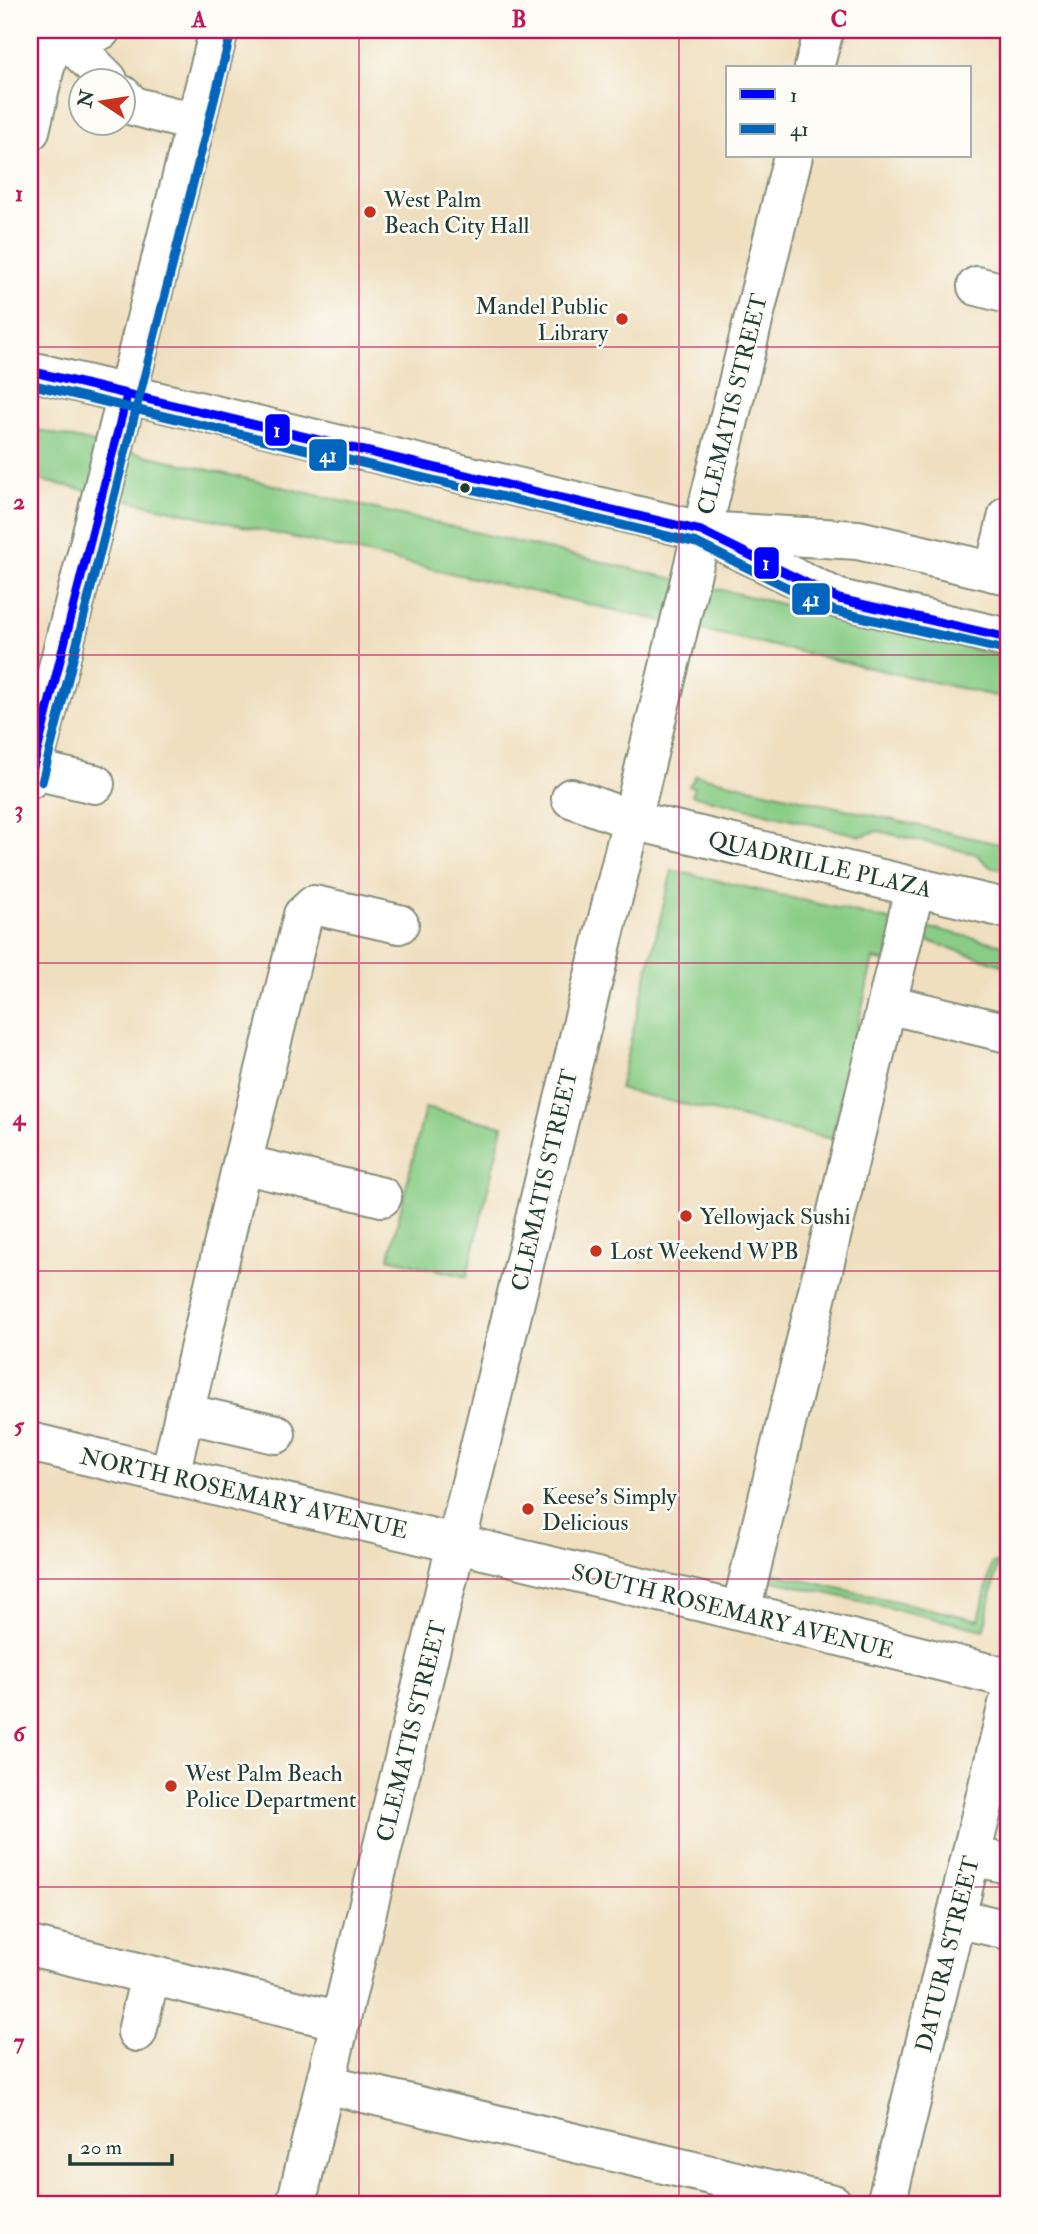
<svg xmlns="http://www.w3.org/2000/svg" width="1038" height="2234" font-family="'IM FELL Double Pica',serif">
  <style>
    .green { fill: #89cc85; stroke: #54845c; stroke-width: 2 }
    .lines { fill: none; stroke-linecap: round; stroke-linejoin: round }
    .minor-casing { stroke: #878e7a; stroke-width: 42 }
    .major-casing { stroke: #878e7a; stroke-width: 42 }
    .minor { stroke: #fff; stroke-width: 38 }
    .major { stroke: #fff; stroke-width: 38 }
    .bus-1-casing { stroke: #fdfcf7; stroke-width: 14 }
    .bus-2-casing { stroke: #fdfcf7; stroke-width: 14 }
    .bus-1 { stroke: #00f; stroke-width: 9 }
    .bus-2 { stroke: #0065bd; stroke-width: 9 }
    .grid { fill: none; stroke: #c2185b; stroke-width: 2; stroke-opacity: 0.55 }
    .poi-dot { fill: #c8321e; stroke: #fdfcf7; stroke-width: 2.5 }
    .bus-dot { fill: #1f3d34; stroke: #fdfcf7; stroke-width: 2.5 }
    .labels { text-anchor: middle; stroke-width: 5; stroke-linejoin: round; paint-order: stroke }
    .poi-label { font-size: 23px; fill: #1f3d34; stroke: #fdfcf7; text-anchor: start }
    .street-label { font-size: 23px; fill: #1f3d34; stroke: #fdfcf7 }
    .line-badge { stroke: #fdfcf7; stroke-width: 2.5 }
    .badge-label { font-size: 19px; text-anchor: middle; font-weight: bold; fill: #fff }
    .neatline { fill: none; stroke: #c2185b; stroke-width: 2.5 }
    .grid-label { font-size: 23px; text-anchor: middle; font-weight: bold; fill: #c2185b }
  </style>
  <rect width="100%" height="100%" fill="#fdfcf7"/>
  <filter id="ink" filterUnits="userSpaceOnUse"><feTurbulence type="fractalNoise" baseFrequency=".0143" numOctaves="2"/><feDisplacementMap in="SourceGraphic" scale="14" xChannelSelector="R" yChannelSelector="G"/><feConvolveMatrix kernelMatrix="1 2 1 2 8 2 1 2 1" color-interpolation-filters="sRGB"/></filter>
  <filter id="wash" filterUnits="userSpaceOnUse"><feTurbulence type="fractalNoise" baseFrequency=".00686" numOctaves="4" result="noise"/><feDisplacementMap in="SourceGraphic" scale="28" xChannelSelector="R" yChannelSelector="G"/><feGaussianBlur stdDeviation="1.57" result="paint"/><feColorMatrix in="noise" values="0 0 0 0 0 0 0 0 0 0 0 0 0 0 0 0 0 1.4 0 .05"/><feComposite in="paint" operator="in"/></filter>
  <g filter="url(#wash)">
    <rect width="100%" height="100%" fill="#efdfbf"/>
    <path class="green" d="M 30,428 L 1008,657 L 1008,699 L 30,478 Z
      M 696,775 L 1008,846 L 1008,871 L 989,866 L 976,854 L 878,831 L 861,836 L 692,795 L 694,787 L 689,786 Z
      M 672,870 L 897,922 L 887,962 L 873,959 L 832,1139 L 619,1089 Z
      M 921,929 L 936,929 L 1008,946 L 1008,967 L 919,938 Z
      M 425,1108 L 503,1126 L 467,1277 L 389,1258 Z
      M 992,1563 L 998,1563 L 984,1630 L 761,1578 L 762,1571 L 979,1620 Z"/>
  </g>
  <g filter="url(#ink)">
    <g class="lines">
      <defs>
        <path id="minor" d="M 30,31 L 70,42 L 101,30
          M 70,42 L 108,80
          M 814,68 L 824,30
          M 122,95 L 133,106 L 196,123
          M 30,131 L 52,37
          M 977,286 L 1008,294
          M 994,572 L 1008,515
          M 30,769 L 95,784
          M 30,779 L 219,30
          M 571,798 L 632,820 L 1008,909
          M 887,1004 L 1008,1033
          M 242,1164 L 303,915 L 314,905 L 399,924
          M 184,1413 L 276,1434
          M 30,1442 L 710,1604 L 1008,1678
          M 170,1475 L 242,1164 L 382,1197
          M 741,1611 L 915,887
          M 971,1856 L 1008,1864
          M 956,1918 L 1008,1930
          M 30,1946 L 341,2021
          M 137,2032 L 150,1975
          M 326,2084 L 833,2204
          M 296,2204 L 793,156
          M 886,2204 L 1008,1704"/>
        <path id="major" d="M 30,371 L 701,531 L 858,540 L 1008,575
          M 718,540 L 839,599 L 1008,638"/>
      </defs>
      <use href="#minor" class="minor-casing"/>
      <use href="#major" class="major-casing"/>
      <use href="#minor" class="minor"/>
      <use href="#major" class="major"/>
      <defs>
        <path id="bus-1" d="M 30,371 L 701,531 L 839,599 L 1008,638
          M 30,779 L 127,395"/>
        <path id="bus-2" d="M 30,384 L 697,543 L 835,611 L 1005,650
          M 42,782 L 231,33"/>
      </defs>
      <use href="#bus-1" class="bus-1-casing"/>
      <use href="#bus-2" class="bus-2-casing"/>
      <use href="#bus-1" class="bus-1"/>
      <use href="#bus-2" class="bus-2"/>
    </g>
  </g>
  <path class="grid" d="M 359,30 L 359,2204M 679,30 L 679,2204M 30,347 L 1008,347M 30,655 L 1008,655M 30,963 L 1008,963M 30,1271 L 1008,1271M 30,1579 L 1008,1579M 30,1887 L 1008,1887"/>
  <g class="poi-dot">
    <circle cx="370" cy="212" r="7"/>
    <circle cx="622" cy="319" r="7"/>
    <circle cx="686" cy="1216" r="7"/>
    <circle cx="596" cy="1251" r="7"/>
    <circle cx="528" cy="1509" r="7"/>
    <circle cx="171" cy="1786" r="7"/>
  </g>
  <circle class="bus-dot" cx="465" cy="488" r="6"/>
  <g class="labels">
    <g class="poi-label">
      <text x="384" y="207">West Palm<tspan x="384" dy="26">Beach City Hall</tspan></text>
      <text x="608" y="314" text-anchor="end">Mandel Public<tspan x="608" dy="26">Library</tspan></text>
      <text x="700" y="1224">Yellowjack Sushi</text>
      <text x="610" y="1259">Lost Weekend WPB</text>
      <text x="542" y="1504">Keese's Simply<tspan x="542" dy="26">Delicious</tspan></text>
      <text x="185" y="1781">West Palm Beach<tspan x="185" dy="26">Police Department</tspan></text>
    </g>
    <g class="street-label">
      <text transform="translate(732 404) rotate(-76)" y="8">CLEMATIS STREET</text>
      <text transform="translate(820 864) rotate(13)" y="8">QUADRILLE PLAZA</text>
      <text transform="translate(544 1180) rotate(-77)" y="8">CLEMATIS STREET</text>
      <text transform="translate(244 1493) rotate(13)" y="8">NORTH ROSEMARY AVENUE</text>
      <text transform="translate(733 1611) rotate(14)" y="8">SOUTH ROSEMARY AVENUE</text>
      <text transform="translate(411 1731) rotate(-76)" y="8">CLEMATIS STREET</text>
      <text transform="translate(947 1954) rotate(-76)" y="8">DATURA STREET</text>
    </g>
  </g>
  <g class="line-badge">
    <rect x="264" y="413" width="27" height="34" rx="7" fill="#00f"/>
    <rect x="308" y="438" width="40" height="34" rx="7" fill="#0065bd"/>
    <rect x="753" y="546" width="27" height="34" rx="7" fill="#00f"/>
    <rect x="791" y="582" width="40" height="34" rx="7" fill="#0065bd"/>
  </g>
  <g class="badge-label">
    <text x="277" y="437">1</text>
    <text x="328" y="462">41</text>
    <text x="766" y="570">1</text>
    <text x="811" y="606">41</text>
  </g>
  <rect width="1038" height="2234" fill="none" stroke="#fdfcf7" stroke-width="77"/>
  <rect x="726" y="66" width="245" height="91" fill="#fdfcf7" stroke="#a4b0a9" stroke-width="2"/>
  <rect x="740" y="89" width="35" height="10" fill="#0000ff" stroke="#a4b0a9" stroke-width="2"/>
  <text x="790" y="102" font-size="21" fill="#1f3d34">1</text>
  <rect x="740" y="124" width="35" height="10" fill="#0065bd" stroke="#a4b0a9" stroke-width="2"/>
  <text x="790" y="136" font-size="21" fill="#1f3d34">41</text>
  <g transform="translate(102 102) rotate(282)"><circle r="33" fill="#fdfcf7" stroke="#a4b0a9" stroke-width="2"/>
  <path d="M0-5L12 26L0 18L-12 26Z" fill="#c8321e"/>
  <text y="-10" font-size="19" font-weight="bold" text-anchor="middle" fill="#1f3d34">N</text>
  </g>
  <path d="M70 2154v10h102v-10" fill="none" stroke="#1f3d34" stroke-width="3.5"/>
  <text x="80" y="2154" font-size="21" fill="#1f3d34" stroke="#fdfcf7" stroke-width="5" paint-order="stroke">20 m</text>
  <rect x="38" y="38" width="962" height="2158" class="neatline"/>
  <g class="grid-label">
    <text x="199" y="27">A</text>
    <text x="519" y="27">B</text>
    <text x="839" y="27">C</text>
    <text x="19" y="201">1</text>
    <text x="19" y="509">2</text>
    <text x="19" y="817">3</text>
    <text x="19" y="1125">4</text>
    <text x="19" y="1433">5</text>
    <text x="19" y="1741">6</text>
    <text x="19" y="2049">7</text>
  </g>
</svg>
